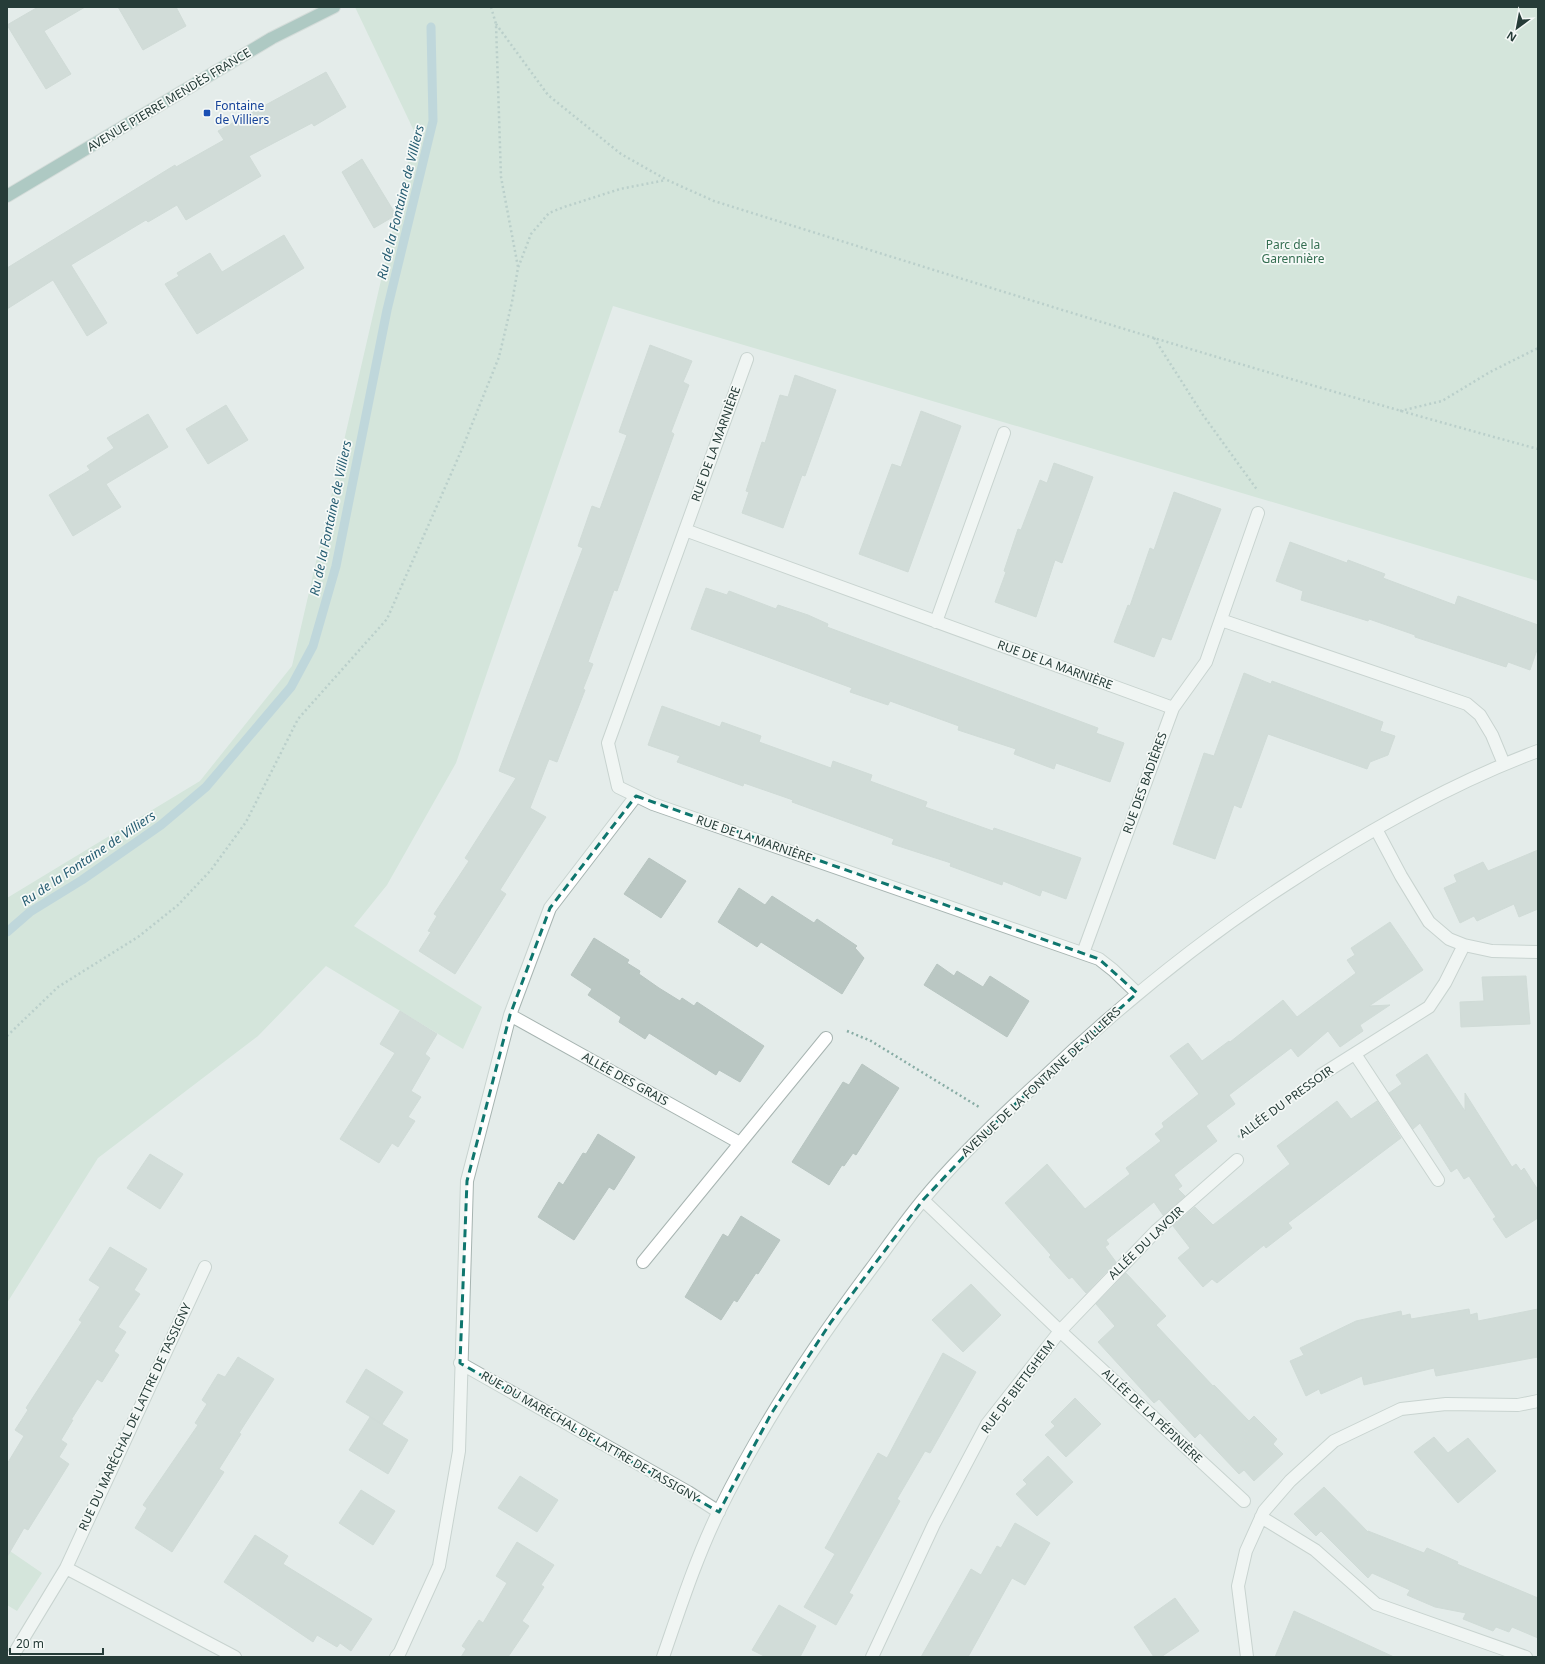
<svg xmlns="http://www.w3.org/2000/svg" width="1545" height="1664" font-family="'Noto Sans',sans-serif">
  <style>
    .green { fill: #c0dbca }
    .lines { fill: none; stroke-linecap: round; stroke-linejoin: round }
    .stream { stroke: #93bccb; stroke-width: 9 }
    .building { fill: #bac7c3; stroke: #b8c5c1 }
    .minor-casing { stroke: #a7b4b1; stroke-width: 14 }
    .major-casing { stroke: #c2c8c7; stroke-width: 14 }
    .path { stroke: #88aca5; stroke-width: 2.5; stroke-dasharray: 2 3; stroke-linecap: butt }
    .minor { stroke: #fff; stroke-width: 12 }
    .major { stroke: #6e9d96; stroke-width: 12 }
    .marked { fill: none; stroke: #0f766e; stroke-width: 3; stroke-dasharray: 8 5; stroke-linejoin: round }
    .transit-dot { fill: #1a4fb4; stroke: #f5f9f7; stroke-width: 1.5 }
    .labels { text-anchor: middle; stroke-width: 3.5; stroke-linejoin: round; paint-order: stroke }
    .street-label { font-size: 12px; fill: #263c38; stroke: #f5f9f7 }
    .transit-label { font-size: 12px; fill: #164399; stroke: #f5f9f7; text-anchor: start }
    .park-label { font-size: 12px; fill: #346e51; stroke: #f5f9f7 }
    .water-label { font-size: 13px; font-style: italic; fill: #265d72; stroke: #f5f9f7 }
  </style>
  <rect width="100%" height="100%" fill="#e4ecea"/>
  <path class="green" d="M 355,7 L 1538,7 L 1538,581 L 613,306 L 456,763 L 387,885 L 354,926 L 482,1007 L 463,1049 L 326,966 L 258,1036 L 98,1158 L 7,1303 L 7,898 L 200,781 L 292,666 L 415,133 Z
    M 7,1549 L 42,1573 L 17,1611 L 7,1605 Z"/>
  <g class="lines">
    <path class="stream" d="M 7,932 L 30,912 L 82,880 L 161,825 L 206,787 L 291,687 L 313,646 L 336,566 L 387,310 L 433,121 L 431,27"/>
  </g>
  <path class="building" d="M 38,7 L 85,7 L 44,31 L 71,74 L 46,89 L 7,25 Z
    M 118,7 L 176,7 L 186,26 L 143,50 Z
    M 326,72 L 346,107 L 314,126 L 312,123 L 249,156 L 261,176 L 186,220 L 177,205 L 148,222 L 146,220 L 71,265 L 107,323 L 87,336 L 53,280 L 7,309 L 7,268 L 175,165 L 176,167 L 224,140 L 218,131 Z
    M 362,159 L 396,215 L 374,228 L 342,172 Z
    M 284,235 L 304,268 L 197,334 L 165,284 L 179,276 L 177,273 L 210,253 L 222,272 Z
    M 650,345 L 692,361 L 683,382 L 689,385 L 671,432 L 674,434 L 617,591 L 614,590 L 588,662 L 593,664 L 583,689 L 585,690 L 557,762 L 549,759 L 530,808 L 546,817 L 500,890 L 506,894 L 455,974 L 419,951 L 431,932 L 428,931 L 437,916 L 434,914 L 469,861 L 465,858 L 516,778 L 499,771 L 583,548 L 578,546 L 592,506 L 600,509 L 627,435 L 619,432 Z
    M 795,375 L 836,390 L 805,476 L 802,475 L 783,528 L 742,513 L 749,492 L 746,491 L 762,442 L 765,443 L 780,395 L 788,397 Z
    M 226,405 L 248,440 L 208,464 L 186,429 Z
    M 921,411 L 961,426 L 908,572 L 859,554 L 892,464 L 901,467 Z
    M 148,414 L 168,447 L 106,484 L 121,507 L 73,536 L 49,495 L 90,470 L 87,466 L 114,448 L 107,438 Z
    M 1054,463 L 1093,477 L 1062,563 L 1055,560 L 1036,617 L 995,602 L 1006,572 L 1004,571 L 1018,529 L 1021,530 L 1040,480 L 1047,483 Z
    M 1174,492 L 1221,509 L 1171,640 L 1162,637 L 1154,657 L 1114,642 L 1128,605 L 1130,606 L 1150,548 L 1154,550 Z
    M 1290,542 L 1347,563 L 1348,560 L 1385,574 L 1383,578 L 1455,605 L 1458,596 L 1538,625 L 1538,647 L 1530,670 L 1508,662 L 1506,667 L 1415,637 L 1415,635 L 1369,619 L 1368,621 L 1301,600 L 1303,591 L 1276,581 Z
    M 706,588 L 727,595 L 729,591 L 776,609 L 778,605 L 808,615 L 828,624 L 827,627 L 1098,728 L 1096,733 L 1124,743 L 1110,782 L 1056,763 L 1054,769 L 1014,754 L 1016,749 L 958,730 L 959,726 L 890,701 L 888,705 L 850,692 L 852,688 L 691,629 Z
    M 1244,673 L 1271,684 L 1272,681 L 1383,722 L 1380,731 L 1395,736 L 1388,755 L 1370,762 L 1367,769 L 1268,734 L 1241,808 L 1234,805 L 1215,859 L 1173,844 L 1204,753 L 1214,756 Z
    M 662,706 L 720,727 L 722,722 L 761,736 L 759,742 L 831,768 L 833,761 L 872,775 L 870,781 L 927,802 L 925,807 L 993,831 L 994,828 L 1081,858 L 1066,899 L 1042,890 L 1040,896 L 1003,881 L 1002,885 L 950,866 L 951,863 L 892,844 L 894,839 L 792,802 L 793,800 L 744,783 L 743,786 L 677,762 L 680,756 L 648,745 Z
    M 1538,850 L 1538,909 L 1519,917 L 1514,904 L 1477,921 L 1474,916 L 1460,923 L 1444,888 L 1457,882 L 1454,875 L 1483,862 L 1488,871 Z
    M 649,858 L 686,881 L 661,918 L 624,894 Z
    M 739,888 L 765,905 L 772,896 L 814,923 L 817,919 L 857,946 L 855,948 L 864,958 L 842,994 L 761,942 L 757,947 L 718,922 Z
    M 1390,922 L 1423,970 L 1369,1006 L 1390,1005 L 1360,1025 L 1363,1031 L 1340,1047 L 1328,1031 L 1298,1057 L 1291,1048 L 1229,1095 L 1235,1104 L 1206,1126 L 1217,1141 L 1174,1175 L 1182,1186 L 1178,1189 L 1185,1196 L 1163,1215 L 1154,1202 L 1106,1240 L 1109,1244 L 1105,1247 L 1116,1262 L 1086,1293 L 1072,1277 L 1069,1279 L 1049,1257 L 1051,1255 L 1005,1203 L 1047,1164 L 1085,1209 L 1130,1174 L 1126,1168 L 1161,1141 L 1155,1134 L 1164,1127 L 1162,1123 L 1199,1094 L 1170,1056 L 1188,1043 L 1202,1061 L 1229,1041 L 1230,1042 L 1283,1000 L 1297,1017 L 1356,973 L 1347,960 L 1355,955 L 1351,948 Z
    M 594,938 L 629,960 L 627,963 L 640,971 L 639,974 L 659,988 L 680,1001 L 682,998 L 694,1006 L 697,1002 L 764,1046 L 740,1082 L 719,1070 L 716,1075 L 649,1033 L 645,1039 L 619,1022 L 621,1017 L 588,995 L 592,989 L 571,975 Z
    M 937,964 L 954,976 L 957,971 L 983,987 L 990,976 L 1029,1001 L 1007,1037 L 924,985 Z
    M 1526,976 L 1530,1024 L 1461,1027 L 1460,1002 L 1484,1001 L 1482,977 Z
    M 400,1011 L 437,1034 L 425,1054 L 430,1058 L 411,1091 L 421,1097 L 408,1117 L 415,1121 L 398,1147 L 392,1143 L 379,1163 L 340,1139 L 395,1053 L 380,1044 Z
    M 1427,1054 L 1465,1111 L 1465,1093 L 1512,1167 L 1516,1164 L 1521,1171 L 1524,1168 L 1538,1190 L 1538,1218 L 1506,1238 L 1493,1219 L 1496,1217 L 1469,1176 L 1464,1179 L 1457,1168 L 1451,1172 L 1420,1123 L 1413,1129 L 1389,1093 L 1402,1084 L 1396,1075 Z
    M 862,1064 L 899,1088 L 856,1155 L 853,1153 L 844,1166 L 842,1165 L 829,1185 L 792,1162 L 843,1082 L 849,1085 Z
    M 1337,1101 L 1351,1119 L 1377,1101 L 1401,1138 L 1288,1223 L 1292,1228 L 1266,1248 L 1264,1245 L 1217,1283 L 1212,1279 L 1203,1287 L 1178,1258 L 1190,1248 L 1173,1226 L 1195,1207 L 1213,1225 L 1290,1164 L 1277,1146 Z
    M 598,1134 L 635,1157 L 614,1190 L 609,1187 L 574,1240 L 538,1217 L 559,1182 L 563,1185 L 583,1153 L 586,1154 Z
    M 150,1154 L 183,1174 L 160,1209 L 127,1188 Z
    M 741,1216 L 780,1240 L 758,1274 L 756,1273 L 737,1302 L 734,1300 L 721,1320 L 685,1297 L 723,1234 L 728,1237 Z
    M 110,1247 L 147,1269 L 134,1290 L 140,1294 L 118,1327 L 126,1332 L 114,1351 L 119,1355 L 102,1382 L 97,1379 L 71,1420 L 73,1420 L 61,1440 L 67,1444 L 59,1457 L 69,1464 L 28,1530 L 24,1528 L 7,1557 L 7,1464 L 24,1436 L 15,1430 L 28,1410 L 26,1408 L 82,1322 L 79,1320 L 100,1287 L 89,1280 Z
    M 1126,1273 L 1166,1316 L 1156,1325 L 1213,1386 L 1214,1385 L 1249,1421 L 1254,1416 L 1277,1439 L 1273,1444 L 1283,1454 L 1254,1481 L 1244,1470 L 1239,1474 L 1200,1433 L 1195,1438 L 1159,1399 L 1154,1403 L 1098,1342 L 1115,1326 L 1096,1304 Z
    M 971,1284 L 1001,1315 L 963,1352 L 932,1320 Z
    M 1469,1309 L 1470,1315 L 1477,1313 L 1478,1321 L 1538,1309 L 1538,1357 L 1436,1376 L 1434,1368 L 1364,1385 L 1362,1376 L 1321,1394 L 1319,1389 L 1306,1396 L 1290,1361 L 1304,1355 L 1300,1348 L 1356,1321 L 1401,1311 L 1402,1316 L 1410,1314 L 1411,1319 Z
    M 943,1353 L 976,1372 L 930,1453 L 925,1451 L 897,1499 L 900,1501 L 849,1593 L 853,1595 L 836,1625 L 804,1607 L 835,1554 L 825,1548 L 878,1453 L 887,1458 Z
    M 238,1357 L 274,1379 L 239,1433 L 241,1434 L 219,1469 L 224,1472 L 172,1552 L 135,1528 L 147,1508 L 143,1505 L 198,1425 L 195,1423 L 207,1404 L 202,1400 L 218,1374 L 225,1377 Z
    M 366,1369 L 403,1392 L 382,1424 L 346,1402 Z
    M 1075,1398 L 1101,1424 L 1066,1457 L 1045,1435 L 1055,1426 L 1051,1422 Z
    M 370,1417 L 408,1440 L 388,1474 L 349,1450 Z
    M 1434,1437 L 1448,1453 L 1468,1438 L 1496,1471 L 1458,1503 L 1414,1452 Z
    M 1048,1456 L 1073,1482 L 1037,1516 L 1016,1494 L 1027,1484 L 1023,1480 Z
    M 520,1476 L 558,1500 L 537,1532 L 498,1508 Z
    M 1324,1487 L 1370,1534 L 1368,1531 L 1424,1553 L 1427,1548 L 1458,1562 L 1457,1564 L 1538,1598 L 1538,1638 L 1512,1627 L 1509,1632 L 1496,1627 L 1493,1631 L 1463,1619 L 1466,1613 L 1435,1607 L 1407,1595 L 1410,1590 L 1372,1573 L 1368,1578 L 1321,1531 L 1316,1536 L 1294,1514 Z
    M 361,1490 L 395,1511 L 373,1545 L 339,1523 Z
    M 1015,1523 L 1050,1543 L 1025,1585 L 1012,1578 L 968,1657 L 921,1657 L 971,1569 L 981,1575 L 997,1546 L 1001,1548 Z
    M 255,1535 L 288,1556 L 283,1564 L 372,1619 L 351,1651 L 340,1643 L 337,1647 L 317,1635 L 313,1642 L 224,1582 Z
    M 517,1542 L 554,1565 L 541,1585 L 544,1587 L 522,1621 L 529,1626 L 508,1657 L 461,1657 L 466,1649 L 462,1646 L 479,1620 L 483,1623 L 507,1583 L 496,1576 Z
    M 1175,1598 L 1199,1631 L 1161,1657 L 1154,1657 L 1134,1627 Z
    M 779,1605 L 816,1626 L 800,1657 L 766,1657 L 752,1650 Z
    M 1294,1611 L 1394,1657 L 1275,1657 Z"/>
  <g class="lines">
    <defs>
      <path id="minor" d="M 747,359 L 608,743 L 618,787 L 653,804 L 1099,959 L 1113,970 L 1137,993
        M 685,530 L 1173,708
        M 1221,620 L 1467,704 L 1480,715 L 1492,735 L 1504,764
        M 936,622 L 1004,433
        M 1376,829 L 1401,876 L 1429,922 L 1449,939 L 1464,945 L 1492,951 L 1538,952
        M 1083,953 L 1173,708 L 1206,662 L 1258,513
        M 510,1015 L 740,1143
        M 1355,1054 L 1438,1180
        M 1321,1075 L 1429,1007 L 1445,983 L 1464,945
        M 1237,1160 L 1156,1231 L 1060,1331 L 1244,1501
        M 643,1262 L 826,1038
        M 460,1363 L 688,1492 L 719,1512
        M 1261,1517 L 1315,1550 L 1376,1604 L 1526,1657
        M 66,1568 L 205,1267
        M 12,1657 L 66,1568 L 235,1657
        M 396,1657 L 400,1652 L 439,1566 L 459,1451 L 467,1181 L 510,1015 L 550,908 L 636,796
        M 663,1657 C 680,1608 696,1558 719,1511 C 761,1425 814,1345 871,1269 C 888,1246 904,1223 922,1201 C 958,1157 999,1118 1041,1080 C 1117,1008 1197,942 1285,885 C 1364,833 1449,784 1538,751
        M 872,1657 L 934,1524 L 987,1424 L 1060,1331 L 923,1200
        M 1247,1657 L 1238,1586 L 1246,1551 L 1264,1511 L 1290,1481 L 1334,1441 L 1401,1409 L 1446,1404 L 1518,1405 L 1538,1401"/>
      <path id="major" d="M 7,196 L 272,38 L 334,7"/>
    </defs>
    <use href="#minor" class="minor-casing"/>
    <use href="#major" class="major-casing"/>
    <path class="path" d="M 491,7 L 496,24 L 501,177 L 518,267
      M 496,24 L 548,95 L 621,154 L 667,180 L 714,201 C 988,287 1261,374 1538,449
      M 1154,338 L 1203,415 L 1258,491
      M 1400,411 L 1442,401 L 1490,372 L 1538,348
      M 847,1031 L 871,1041 L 979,1107
      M 7,1036 L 58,987 L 138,937 L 178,905 L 211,870 L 246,822 L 298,719 L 387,619 L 462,449 L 499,357 L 512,302 L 518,268 L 531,234 L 549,213 L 564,207 L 620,189 L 666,180
      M 1238,1137 L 1305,1087"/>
    <use href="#minor" class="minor"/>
    <use href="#major" class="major"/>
  </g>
  <path d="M0 0H1545V1664H0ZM 636,796 L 1099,959 L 1137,993 L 1002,1116 L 923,1200 L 831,1322 L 771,1414 L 719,1512 L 460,1363 L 467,1181 L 510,1015 L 550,908 Z" fill="#e4ecea" fill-opacity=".55" fill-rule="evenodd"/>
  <path class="marked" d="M 636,796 L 1099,959 L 1137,993 L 1002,1116 L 923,1200 L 831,1322 L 771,1414 L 719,1512 L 460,1363 L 467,1181 L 510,1015 L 550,908 Z"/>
  <rect class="transit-dot" x="203" y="109" width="8" height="8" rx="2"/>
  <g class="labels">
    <g class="street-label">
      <text transform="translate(169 100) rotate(-31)" y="4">AVENUE PIERRE MENDÈS FRANCE</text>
      <text transform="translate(716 444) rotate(-70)" y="4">RUE DE LA MARNIÈRE</text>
      <text transform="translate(1055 665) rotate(20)" y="4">RUE DE LA MARNIÈRE</text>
      <text transform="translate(1145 783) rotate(-70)" y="4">RUE DES BADIÈRES</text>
      <text transform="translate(754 839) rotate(19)" y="4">RUE DE LA MARNIÈRE</text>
      <text transform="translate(625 1079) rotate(29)" y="4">ALLÉE DES GRAIS</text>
      <text transform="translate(1041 1082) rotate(-43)" y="4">AVENUE DE LA FONTAINE DE VILLIERS</text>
      <text transform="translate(1286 1102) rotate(-36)" y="4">ALLÉE DU PRESSOIR</text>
      <text transform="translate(1146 1243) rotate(-44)" y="4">ALLÉE DU LAVOIR</text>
      <text transform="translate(1018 1387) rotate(-53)" y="4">RUE DE BIETIGHEIM</text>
      <text transform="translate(1152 1416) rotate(43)" y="4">ALLÉE DE LA PÉPINIÈRE</text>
      <text transform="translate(135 1417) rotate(-65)" y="4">RUE DU MARÉCHAL DE LATTRE DE TASSIGNY</text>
      <text transform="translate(590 1437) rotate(30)" y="4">RUE DU MARÉCHAL DE LATTRE DE TASSIGNY</text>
    </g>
    <g class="transit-label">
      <text x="215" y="110">Fontaine<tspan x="215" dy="14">de Villiers</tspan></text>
    </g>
    <g class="park-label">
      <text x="1293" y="249">Parc de la<tspan x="1293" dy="14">Garennière</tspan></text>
    </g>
    <g class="water-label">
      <text transform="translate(400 202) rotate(-76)" y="5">Ru de la Fontaine de Villiers</text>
      <text transform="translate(330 518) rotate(-78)" y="5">Ru de la Fontaine de Villiers</text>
      <text transform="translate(88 858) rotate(-34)" y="5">Ru de la Fontaine de Villiers</text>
    </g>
  </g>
  <rect width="1545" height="1664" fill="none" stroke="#263c38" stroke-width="16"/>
  <g transform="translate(1517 28) rotate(212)" stroke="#f5f9f7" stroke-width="3" paint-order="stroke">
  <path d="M0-3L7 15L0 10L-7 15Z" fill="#263c38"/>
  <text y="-6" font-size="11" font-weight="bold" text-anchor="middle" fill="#263c38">N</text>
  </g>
  <path d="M10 1648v6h93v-6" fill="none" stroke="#263c38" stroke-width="2"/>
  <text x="16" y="1648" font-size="12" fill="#263c38" stroke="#f5f9f7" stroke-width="3" paint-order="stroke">20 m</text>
</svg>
